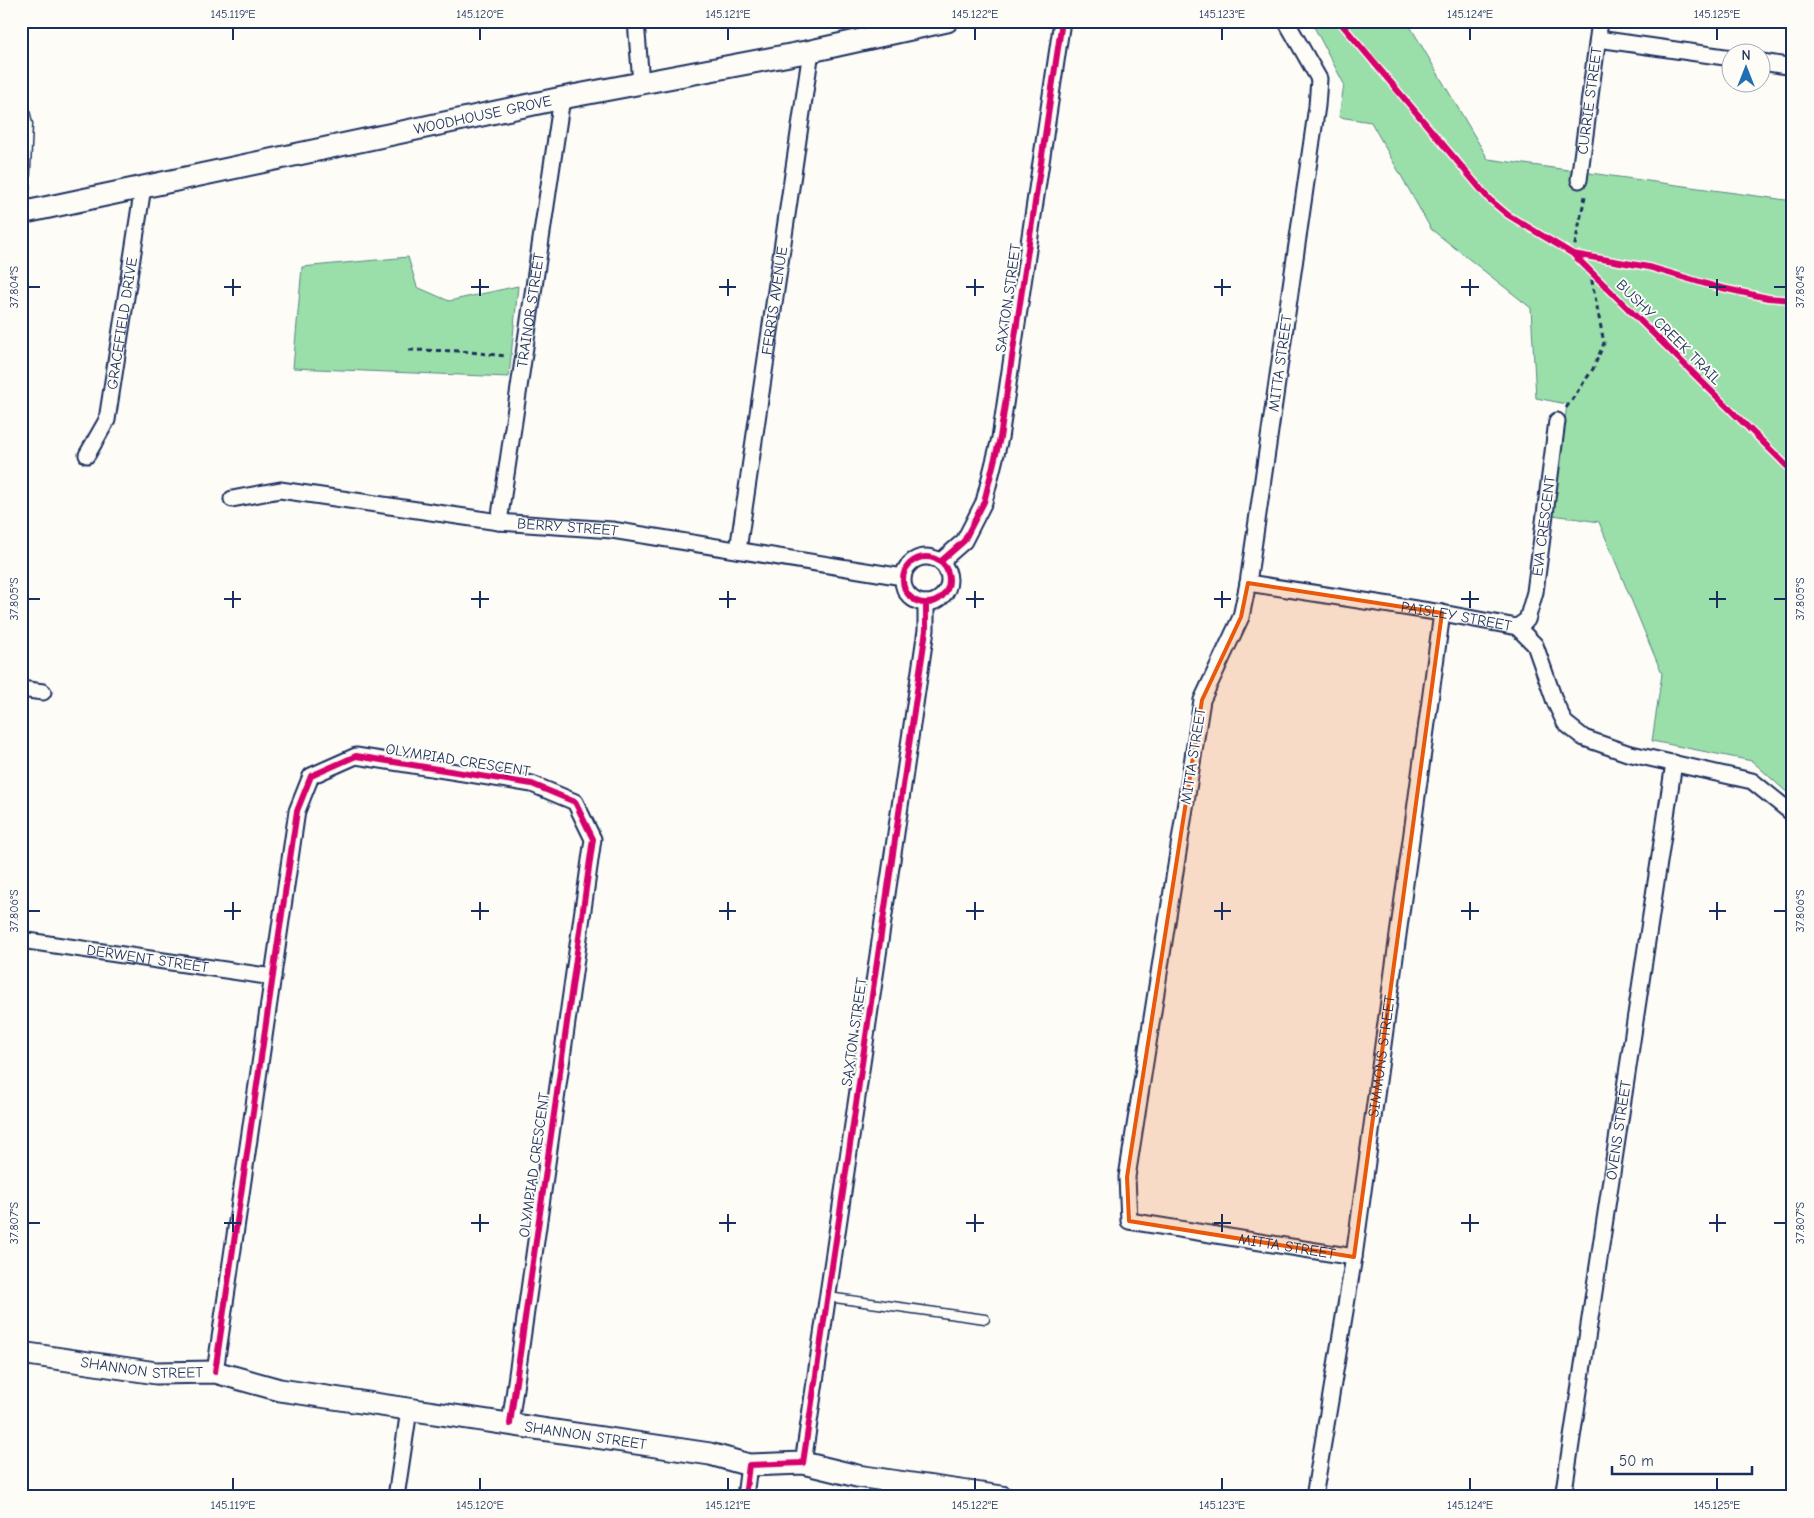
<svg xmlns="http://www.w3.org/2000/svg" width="1814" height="1518" font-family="'Comic Neue',sans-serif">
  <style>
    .green { fill: #9adea9; stroke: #5a8684 }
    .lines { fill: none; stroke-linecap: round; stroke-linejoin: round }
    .lane-casing { stroke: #1b2f5e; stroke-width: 11 }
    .street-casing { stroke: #1b2f5e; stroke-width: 19 }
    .secondary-casing { stroke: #1b2f5e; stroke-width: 25 }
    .path { stroke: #1b2f5e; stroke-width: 3; stroke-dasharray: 5 4; stroke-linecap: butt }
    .lane { stroke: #fdfcf7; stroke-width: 8 }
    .street { stroke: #fdfcf7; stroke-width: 15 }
    .secondary { stroke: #fdfcf7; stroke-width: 21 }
    .cycleway-casing { stroke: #fdfcf7; stroke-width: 9 }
    .cycleway { stroke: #d6006c; stroke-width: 6 }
    .marked { fill: #e8590c; fill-opacity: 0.2; stroke: #e8590c; stroke-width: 4; stroke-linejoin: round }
    .ticks { fill: none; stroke: #1b2f5e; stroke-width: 2 }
    .labels { text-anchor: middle; stroke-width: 4; stroke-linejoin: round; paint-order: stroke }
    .street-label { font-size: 15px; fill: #1b2f5e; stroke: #fdfcf7 }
    .neatline { fill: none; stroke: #1b2f5e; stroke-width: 2 }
    .ticks-label { font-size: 12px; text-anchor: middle; fill: #1b2f5e }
  </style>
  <rect width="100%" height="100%" fill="#fdfcf7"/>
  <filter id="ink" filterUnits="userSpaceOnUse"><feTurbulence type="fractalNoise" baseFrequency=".02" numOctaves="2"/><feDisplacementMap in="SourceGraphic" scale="10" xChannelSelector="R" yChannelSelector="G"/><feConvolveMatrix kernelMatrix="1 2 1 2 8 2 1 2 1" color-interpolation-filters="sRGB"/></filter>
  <g filter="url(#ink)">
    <path class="green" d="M 1311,21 L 1407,21 L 1488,159 L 1793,201 L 1793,798 L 1752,761 L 1652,741 L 1662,674 L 1599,522 L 1553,515 L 1567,404 L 1536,398 L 1531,308 L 1431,229 L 1371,122 L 1339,117 L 1344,84 Z
      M 408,257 L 417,287 L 449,301 L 518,286 L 509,377 L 293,368 L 302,267 Z"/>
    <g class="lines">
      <defs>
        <path id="lane" d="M 21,94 L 28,124 L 24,210
          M 828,1297 L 985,1319"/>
        <g id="street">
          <path d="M 636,21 L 641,83"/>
          <path id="s1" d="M 1286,21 L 1319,79 L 1317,106 L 1248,583 L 1241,617 L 1202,700 L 1127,1177 L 1129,1221 L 1354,1257"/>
          <path d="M 1598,39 L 1732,58"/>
          <path d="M 1762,62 L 1793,67"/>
          <path id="s2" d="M 1579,180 L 1600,21"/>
          <path id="s3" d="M 87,455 L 107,420 L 143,187"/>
          <path id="s4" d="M 232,499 L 280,490 L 499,522 L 612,530 L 903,577"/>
          <path id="s5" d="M 499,522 L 562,98"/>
          <path id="s6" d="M 738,550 L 811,51"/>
          <circle cx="926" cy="580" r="23"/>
          <path d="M 940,562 L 964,541 L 984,502 L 1000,438 L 1062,21"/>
          <path id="s7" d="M 1248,583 L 1442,613 L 1517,627 L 1535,645 L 1555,702 L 1565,723 L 1584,738 L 1627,753 L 1752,781 L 1793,814"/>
          <path id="s8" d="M 1517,627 L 1527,620 L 1535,592 L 1557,421"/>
          <path d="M 21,689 L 43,692"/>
          <path id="s9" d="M 21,940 L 273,977"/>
          <path d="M 215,1372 L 297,811 L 311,776 L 356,756 L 532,784 L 575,802 L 593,839 L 510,1424"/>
          <path d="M 803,1463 L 926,630 L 926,603"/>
          <path d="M 396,1497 L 409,1410"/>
          <path d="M 745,1497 L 749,1465"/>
          <path id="s10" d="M 1314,1497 L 1354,1257 L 1442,613"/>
          <path id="s11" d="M 1563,1497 L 1674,763"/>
        </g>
        <g id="secondary">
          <path id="s12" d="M 21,213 L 562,98 L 811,51 L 947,21"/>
          <path id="s13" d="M 21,1353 L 156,1373 L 215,1372 L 280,1390 L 710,1454 L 749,1465 L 803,1463 L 857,1476 L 1002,1497"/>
        </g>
      </defs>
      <use href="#lane" class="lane-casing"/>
      <use href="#street" class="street-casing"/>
      <use href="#secondary" class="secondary-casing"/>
      <path class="path" d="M 1573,254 L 1585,196
        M 409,350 L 461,351 L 505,356
        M 1566,408 L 1593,369 L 1604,343 L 1590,271"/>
      <use href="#lane" class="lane"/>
      <use href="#street" class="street"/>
      <use href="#secondary" class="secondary"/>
      <defs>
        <path id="cycleway" d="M 1339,21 L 1489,199 L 1508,215 L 1573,254 L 1793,472
          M 1573,254 L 1649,267 L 1713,286 L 1768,298 L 1793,300
          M903 580a23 23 0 1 1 46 0a23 23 0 1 1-46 0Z
          M 940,562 L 964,541 L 984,502 L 1000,438 L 1062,21
          M 215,1372 L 297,811 L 311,776 L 356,756 L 532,784 L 575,802 L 593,839 L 510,1424
          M 745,1497 L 749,1465 L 803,1463 L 926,630 L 926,603"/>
      </defs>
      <use href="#cycleway" class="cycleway-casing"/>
      <use href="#cycleway" class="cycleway"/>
    </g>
  </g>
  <path class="marked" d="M 1248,583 L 1442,613 L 1354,1257 L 1129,1221 L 1127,1177 L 1202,700 L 1241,617 Z"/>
  <path class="ticks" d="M 233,28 L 233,40M 480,28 L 480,40M 728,28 L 728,40M 975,28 L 975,40M 1222,28 L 1222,40M 1470,28 L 1470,40M 1717,28 L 1717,40M 233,279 L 233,296M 480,279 L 480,296M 728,279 L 728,296M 975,279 L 975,296M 1222,279 L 1222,296M 1470,279 L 1470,296M 1717,279 L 1717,296M 28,287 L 40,287M 224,287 L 241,287M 471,287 L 489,287M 719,287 L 736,287M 966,287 L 984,287M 1214,287 L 1231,287M 1461,287 L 1479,287M 1709,287 L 1726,287M 1774,287 L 1786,287M 233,591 L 233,608M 480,591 L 480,608M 728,591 L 728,608M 975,591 L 975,608M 1222,591 L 1222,608M 1470,591 L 1470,608M 1717,591 L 1717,608M 28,599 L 40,599M 224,599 L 241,599M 471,599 L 489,599M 719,599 L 736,599M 966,599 L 984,599M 1214,599 L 1231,599M 1461,599 L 1479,599M 1709,599 L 1726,599M 1774,599 L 1786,599M 233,902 L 233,920M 480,902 L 480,920M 728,902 L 728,920M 975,902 L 975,920M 1222,902 L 1222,920M 1470,902 L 1470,920M 1717,902 L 1717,920M 28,911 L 40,911M 224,911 L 241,911M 471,911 L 489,911M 719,911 L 736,911M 966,911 L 984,911M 1214,911 L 1231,911M 1461,911 L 1479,911M 1709,911 L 1726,911M 1774,911 L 1786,911M 233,1214 L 233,1232M 480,1214 L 480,1232M 728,1214 L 728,1232M 975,1214 L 975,1232M 1222,1214 L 1222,1232M 1470,1214 L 1470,1232M 1717,1214 L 1717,1232M 28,1223 L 40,1223M 224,1223 L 241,1223M 471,1223 L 489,1223M 719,1223 L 736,1223M 966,1223 L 984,1223M 1214,1223 L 1231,1223M 1461,1223 L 1479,1223M 1709,1223 L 1726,1223M 1774,1223 L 1786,1223M 233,1478 L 233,1490M 480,1478 L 480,1490M 728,1478 L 728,1490M 975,1478 L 975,1490M 1222,1478 L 1222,1490M 1470,1478 L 1470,1490M 1717,1478 L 1717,1490"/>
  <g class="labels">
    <g class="street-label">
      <text dy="5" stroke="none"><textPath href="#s2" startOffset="80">CURRIE STREET</textPath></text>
      <text dy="5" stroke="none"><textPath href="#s12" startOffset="472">WOODHOUSE GROVE</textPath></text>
      <text transform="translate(1008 298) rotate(-82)" y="5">SAXTON STREET</text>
      <text dy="5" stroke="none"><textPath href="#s6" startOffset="252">FERRIS AVENUE</textPath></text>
      <text dy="5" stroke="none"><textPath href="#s5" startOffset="214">TRAINOR STREET</textPath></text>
      <text dy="5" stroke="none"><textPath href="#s3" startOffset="138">GRACEFIELD DRIVE</textPath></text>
      <text transform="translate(1669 332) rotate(45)" y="5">BUSHY CREEK TRAIL</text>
      <text transform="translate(1280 363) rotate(-82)" y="5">MITTA STREET</text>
      <text dy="5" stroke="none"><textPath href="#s8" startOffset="108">EVA CRESCENT</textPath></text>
      <text dy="5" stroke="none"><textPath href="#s4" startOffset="339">BERRY STREET</textPath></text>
      <text dy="5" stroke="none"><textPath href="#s7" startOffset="211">PAISLEY STREET</textPath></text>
      <text transform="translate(1193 756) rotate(-81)" y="5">MITTA STREET</text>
      <text transform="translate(458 760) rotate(9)" y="5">OLYMPIAD CRESCENT</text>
      <text dy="5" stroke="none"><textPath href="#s9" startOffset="128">DERWENT STREET</textPath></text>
      <text transform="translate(854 1032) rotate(-82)" y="5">SAXTON STREET</text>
      <text dy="5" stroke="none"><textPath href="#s10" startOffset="446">SIMMONS STREET</textPath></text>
      <text dy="5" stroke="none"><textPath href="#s11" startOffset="371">OVENS STREET</textPath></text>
      <text transform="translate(534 1165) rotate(-82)" y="5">OLYMPIAD CRESCENT</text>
      <text dy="5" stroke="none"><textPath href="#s1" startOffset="1389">MITTA STREET</textPath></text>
      <text dy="5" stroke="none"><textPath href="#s13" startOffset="122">SHANNON STREET</textPath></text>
      <text dy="5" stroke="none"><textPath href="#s13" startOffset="572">SHANNON STREET</textPath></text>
    </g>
  </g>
  <rect width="1814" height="1518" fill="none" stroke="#fdfcf7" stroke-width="55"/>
  <g transform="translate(1746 68)"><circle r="24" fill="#fdfcf7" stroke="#a3aaba"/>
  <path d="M0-4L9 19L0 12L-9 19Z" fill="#1f6fb2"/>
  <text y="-8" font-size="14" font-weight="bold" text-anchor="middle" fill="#1b2f5e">N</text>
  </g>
  <path d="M1612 1466v8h140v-8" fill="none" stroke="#1b2f5e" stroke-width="2.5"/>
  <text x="1619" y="1466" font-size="15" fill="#1b2f5e" stroke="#fdfcf7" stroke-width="4" paint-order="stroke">50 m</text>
  <rect x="28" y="28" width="1758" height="1462" class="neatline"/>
  <g class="ticks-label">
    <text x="233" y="18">145.119°E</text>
    <text x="480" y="18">145.120°E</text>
    <text x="728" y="18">145.121°E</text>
    <text x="975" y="18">145.122°E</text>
    <text x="1222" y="18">145.123°E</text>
    <text x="1470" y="18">145.124°E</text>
    <text x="1717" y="18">145.125°E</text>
    <text transform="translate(14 287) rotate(-90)" y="4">37.804°S</text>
    <text transform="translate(1800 287) rotate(-90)" y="4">37.804°S</text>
    <text transform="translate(14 599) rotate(-90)" y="4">37.805°S</text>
    <text transform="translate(1800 599) rotate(-90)" y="4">37.805°S</text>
    <text transform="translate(14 911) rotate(-90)" y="4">37.806°S</text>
    <text transform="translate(1800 911) rotate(-90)" y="4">37.806°S</text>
    <text transform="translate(14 1223) rotate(-90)" y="4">37.807°S</text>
    <text transform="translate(1800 1223) rotate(-90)" y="4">37.807°S</text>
    <text x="233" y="1509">145.119°E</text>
    <text x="480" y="1509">145.120°E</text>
    <text x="728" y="1509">145.121°E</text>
    <text x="975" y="1509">145.122°E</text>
    <text x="1222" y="1509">145.123°E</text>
    <text x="1470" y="1509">145.124°E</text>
    <text x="1717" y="1509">145.125°E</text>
  </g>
</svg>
